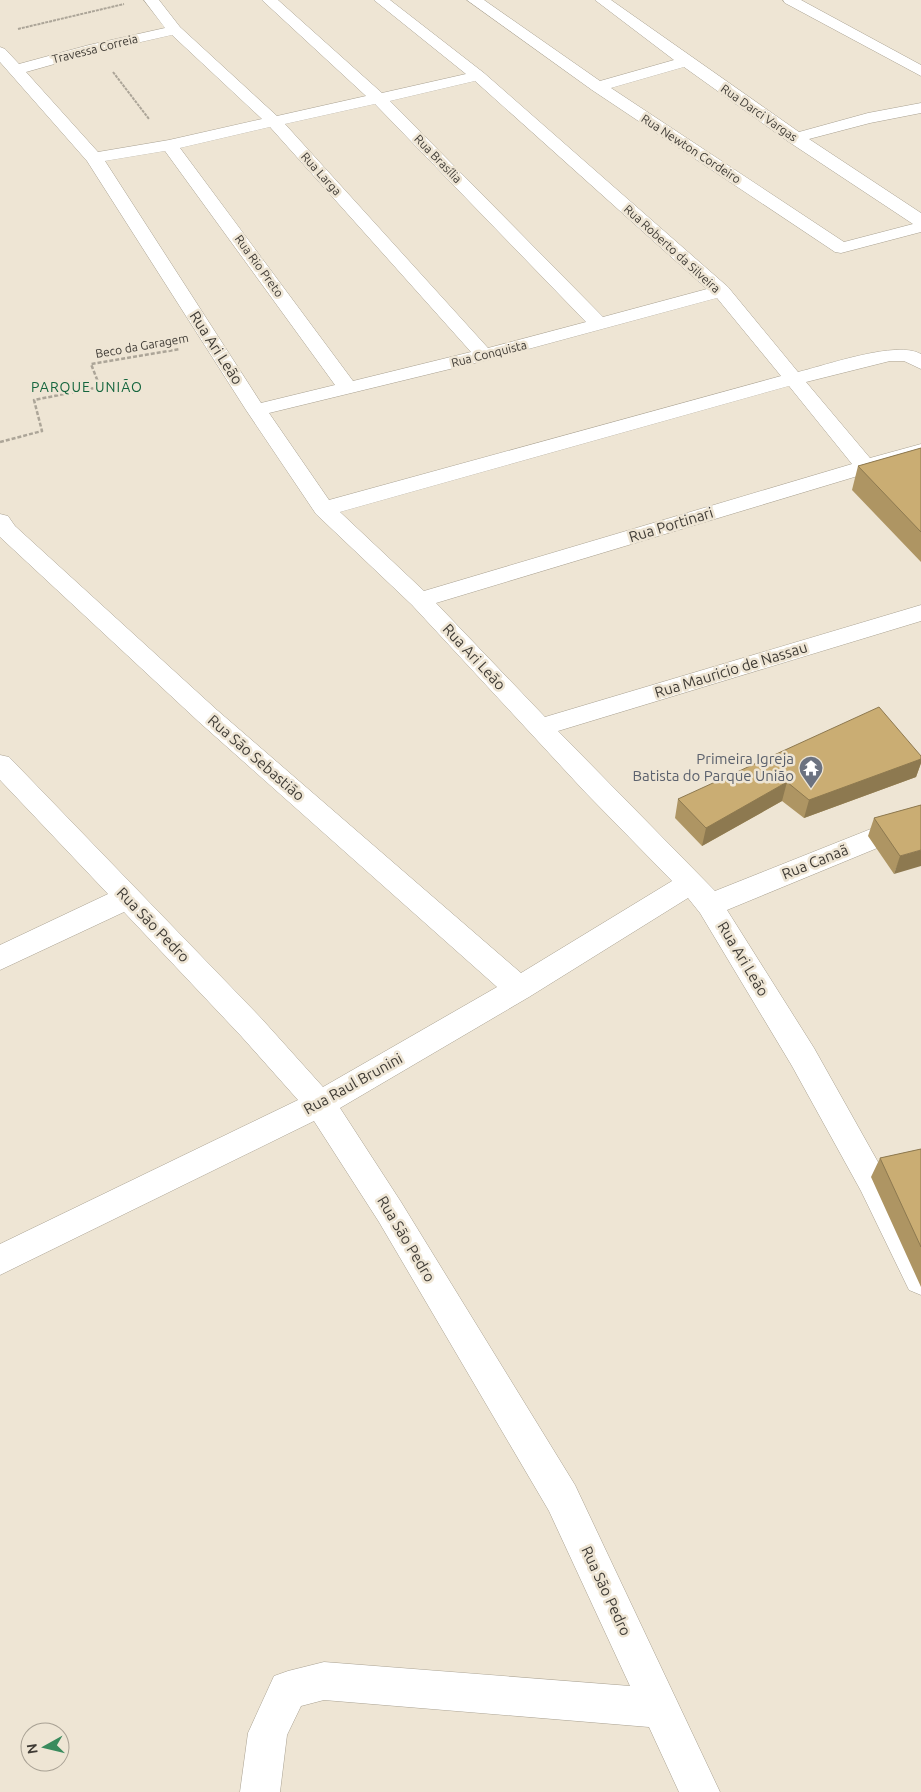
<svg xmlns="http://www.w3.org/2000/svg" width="921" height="1792" font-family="Ubuntu,sans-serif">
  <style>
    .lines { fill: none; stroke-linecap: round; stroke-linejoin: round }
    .minor-casing { stroke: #a9a191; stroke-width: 1 }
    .path-far1 { stroke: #aca598; stroke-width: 2; stroke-dasharray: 3 1; stroke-linecap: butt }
    .path { stroke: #aca598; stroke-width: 2.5; stroke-dasharray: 4 2; stroke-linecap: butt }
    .minor { fill: #fff; fill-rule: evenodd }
    .wall { fill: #ae9563 }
    .shaded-wall { fill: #8d7950 }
    .building { fill: #caad73; stroke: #8d7950 }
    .labels { text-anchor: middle; stroke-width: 5; stroke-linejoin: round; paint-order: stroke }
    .far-street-label { font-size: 12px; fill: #3f3b35; stroke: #eee5d4 }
    .far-neighbourhood-label { font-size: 14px; letter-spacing: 1px; fill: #14653d; stroke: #eee5d4 }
    .street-label { font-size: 15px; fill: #3f3b35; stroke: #eee5d4 }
    .worship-label { font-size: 15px; fill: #5b616d; stroke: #eee5d4; text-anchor: end }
  </style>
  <rect width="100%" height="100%" fill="#eee5d4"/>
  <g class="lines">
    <defs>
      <path id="minor" d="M 144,0 L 159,0 L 180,27 L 277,116 L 366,96 L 262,0 L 278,0 L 382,93 L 466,74 L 374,0 L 390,0 L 484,73 L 728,287 L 798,372 C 827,365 897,340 921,354 L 921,369 L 904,361 L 890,361 L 806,382 L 870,458 L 921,444 L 921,457 L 879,469 L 921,524 L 921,546 L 913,544 L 861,475 L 436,603 L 545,717 L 921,605 L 921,621 L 558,731 L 715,891 L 921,809 L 921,830 L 727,910 L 814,1048 L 883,1171 L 921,1245 L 921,1295 L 909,1290 L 861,1191 L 792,1066 L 700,913 L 688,898 L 529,997 L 340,1108 L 401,1202 L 575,1485 L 720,1792 L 679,1792 L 649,1727 L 324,1700 L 301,1706 L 287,1735 L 280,1792 L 240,1792 L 248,1733 L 274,1676 L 288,1671 L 324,1662 L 630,1686 L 549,1511 L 379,1222 L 314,1121 L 0,1275 L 0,1244 L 298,1100 L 241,1036 L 124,912 L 0,970 L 0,945 L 108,894 L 0,780 L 0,755 L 9,757 L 261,1018 L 323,1087 L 497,987 L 199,722 L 0,537 L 0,514 L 8,516 L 15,526 L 217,710 L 521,973 L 672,881 L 585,792 L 412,605 L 316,514 L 246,410 L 87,161 L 0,62 L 0,47 L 5,49 L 19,64 L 89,45 L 165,28 ZM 172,35 L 262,119 L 169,140 L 98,152 L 26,72 L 97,52 ZM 475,81 L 707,289 L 603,317 L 390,101 ZM 375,104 L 586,322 L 488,348 L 285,124 ZM 270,127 L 471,352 L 353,381 L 180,148 ZM 165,151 L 335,385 L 261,403 L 105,161 ZM 717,298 L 781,376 L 329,500 L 269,413 L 491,359 ZM 789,386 L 852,464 L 424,591 L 340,512 Z
        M 467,0 L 484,0 L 600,81 L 674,60 L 595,0 L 611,0 L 799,132 L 868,113 L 921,103 L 921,113 L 870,123 L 809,139 L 921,213 L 921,232 L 841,253 L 835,252 L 592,90 ZM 684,67 L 789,142 L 913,224 L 844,242 L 611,88 Z
        M 783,0 L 801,0 L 921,65 L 921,76 L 785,3 Z"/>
    </defs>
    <use href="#minor" class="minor-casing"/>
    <path class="path-far1" d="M 18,29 L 124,4
      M 113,72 L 149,119"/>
    <path class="path" d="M 0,442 L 42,431 L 34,400 L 100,387 L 91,364 L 180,349"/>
    <use href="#minor" class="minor"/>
  </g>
  <path class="wall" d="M 921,448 L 921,562 L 852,490 L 858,466 Z
    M 921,756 L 921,763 L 916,777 L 804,818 L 782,801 L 702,846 L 675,818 L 678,799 Z
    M 921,805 L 894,874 L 868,836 L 874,818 Z
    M 921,1149 L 921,1287 L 871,1177 L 880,1158 Z"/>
  <path class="shaded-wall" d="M 921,759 L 921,763 L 916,777 L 804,818 L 809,800 Z
    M 787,782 L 782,801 L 702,846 L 706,828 Z
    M 921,850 L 921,866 L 894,874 L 900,856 Z"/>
  <path class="building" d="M 921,448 L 921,532 L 858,466 Z
    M 879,707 L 921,756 L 921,759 L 809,800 L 787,782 L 706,828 L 678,799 Z
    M 921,805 L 921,850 L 900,856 L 874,818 Z
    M 921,1149 L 921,1247 L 880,1158 Z"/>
  <defs>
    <symbol id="temple-pin" viewBox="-11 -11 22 30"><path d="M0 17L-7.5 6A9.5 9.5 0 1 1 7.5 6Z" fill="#6b7280" stroke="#eee5d4"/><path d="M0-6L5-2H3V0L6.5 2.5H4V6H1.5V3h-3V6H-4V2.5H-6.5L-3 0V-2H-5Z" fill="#fff"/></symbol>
  </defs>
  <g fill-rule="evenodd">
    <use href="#temple-pin" x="797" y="754" width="28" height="38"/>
  </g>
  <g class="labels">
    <g class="far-street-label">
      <text transform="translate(95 49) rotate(-14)" y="4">Travessa Correia</text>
      <text transform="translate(759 113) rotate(35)" y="4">Rua Darci Vargas</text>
      <text transform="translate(691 149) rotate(33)" y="4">Rua Newton Cordeiro</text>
      <text transform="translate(438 159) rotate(46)" y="4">Rua Brasília</text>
      <text transform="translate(321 174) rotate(48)" y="4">Rua Larga</text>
      <text transform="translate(672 249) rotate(42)" y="4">Rua Roberto da Silveira</text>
      <text transform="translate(259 266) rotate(54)" y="4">Rua Rio Preto</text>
      <text transform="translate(142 346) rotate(-10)" y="4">Beco da Garagem</text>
      <text transform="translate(489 354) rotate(-14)" y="4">Rua Conquista</text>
    </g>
    <g class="far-neighbourhood-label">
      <text x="87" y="392">PARQUE UNIÃO</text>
    </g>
    <g class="street-label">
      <text transform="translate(216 348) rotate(57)" y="5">Rua Ari Leão</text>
      <text transform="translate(671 525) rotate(-17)" y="5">Rua Portinari</text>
      <text transform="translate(474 657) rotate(47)" y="5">Rua Ari Leão</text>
      <text transform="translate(731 670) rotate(-17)" y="5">Rua Mauricio de Nassau</text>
      <text transform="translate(256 758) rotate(41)" y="5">Rua São Sebastião</text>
      <text transform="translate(815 862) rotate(-22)" y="5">Rua Canaã</text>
      <text transform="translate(153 925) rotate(46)" y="5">Rua São Pedro</text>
      <text transform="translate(743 959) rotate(59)" y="5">Rua Ari Leão</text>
      <text transform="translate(353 1084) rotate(-29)" y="5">Rua Raul Brunini</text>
      <text transform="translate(406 1239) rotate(59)" y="5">Rua São Pedro</text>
      <text transform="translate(606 1591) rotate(65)" y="5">Rua São Pedro</text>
    </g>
    <g class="worship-label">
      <text x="794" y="764">Primeira Igreja<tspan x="794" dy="17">Batista do Parque União</tspan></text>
    </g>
  </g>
  <g transform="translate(45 1747) rotate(262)"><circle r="24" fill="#eee5d4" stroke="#a8a194"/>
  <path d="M0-4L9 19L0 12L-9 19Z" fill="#398b5d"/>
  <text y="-8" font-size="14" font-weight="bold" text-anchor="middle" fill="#3f3b35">N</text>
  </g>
</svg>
